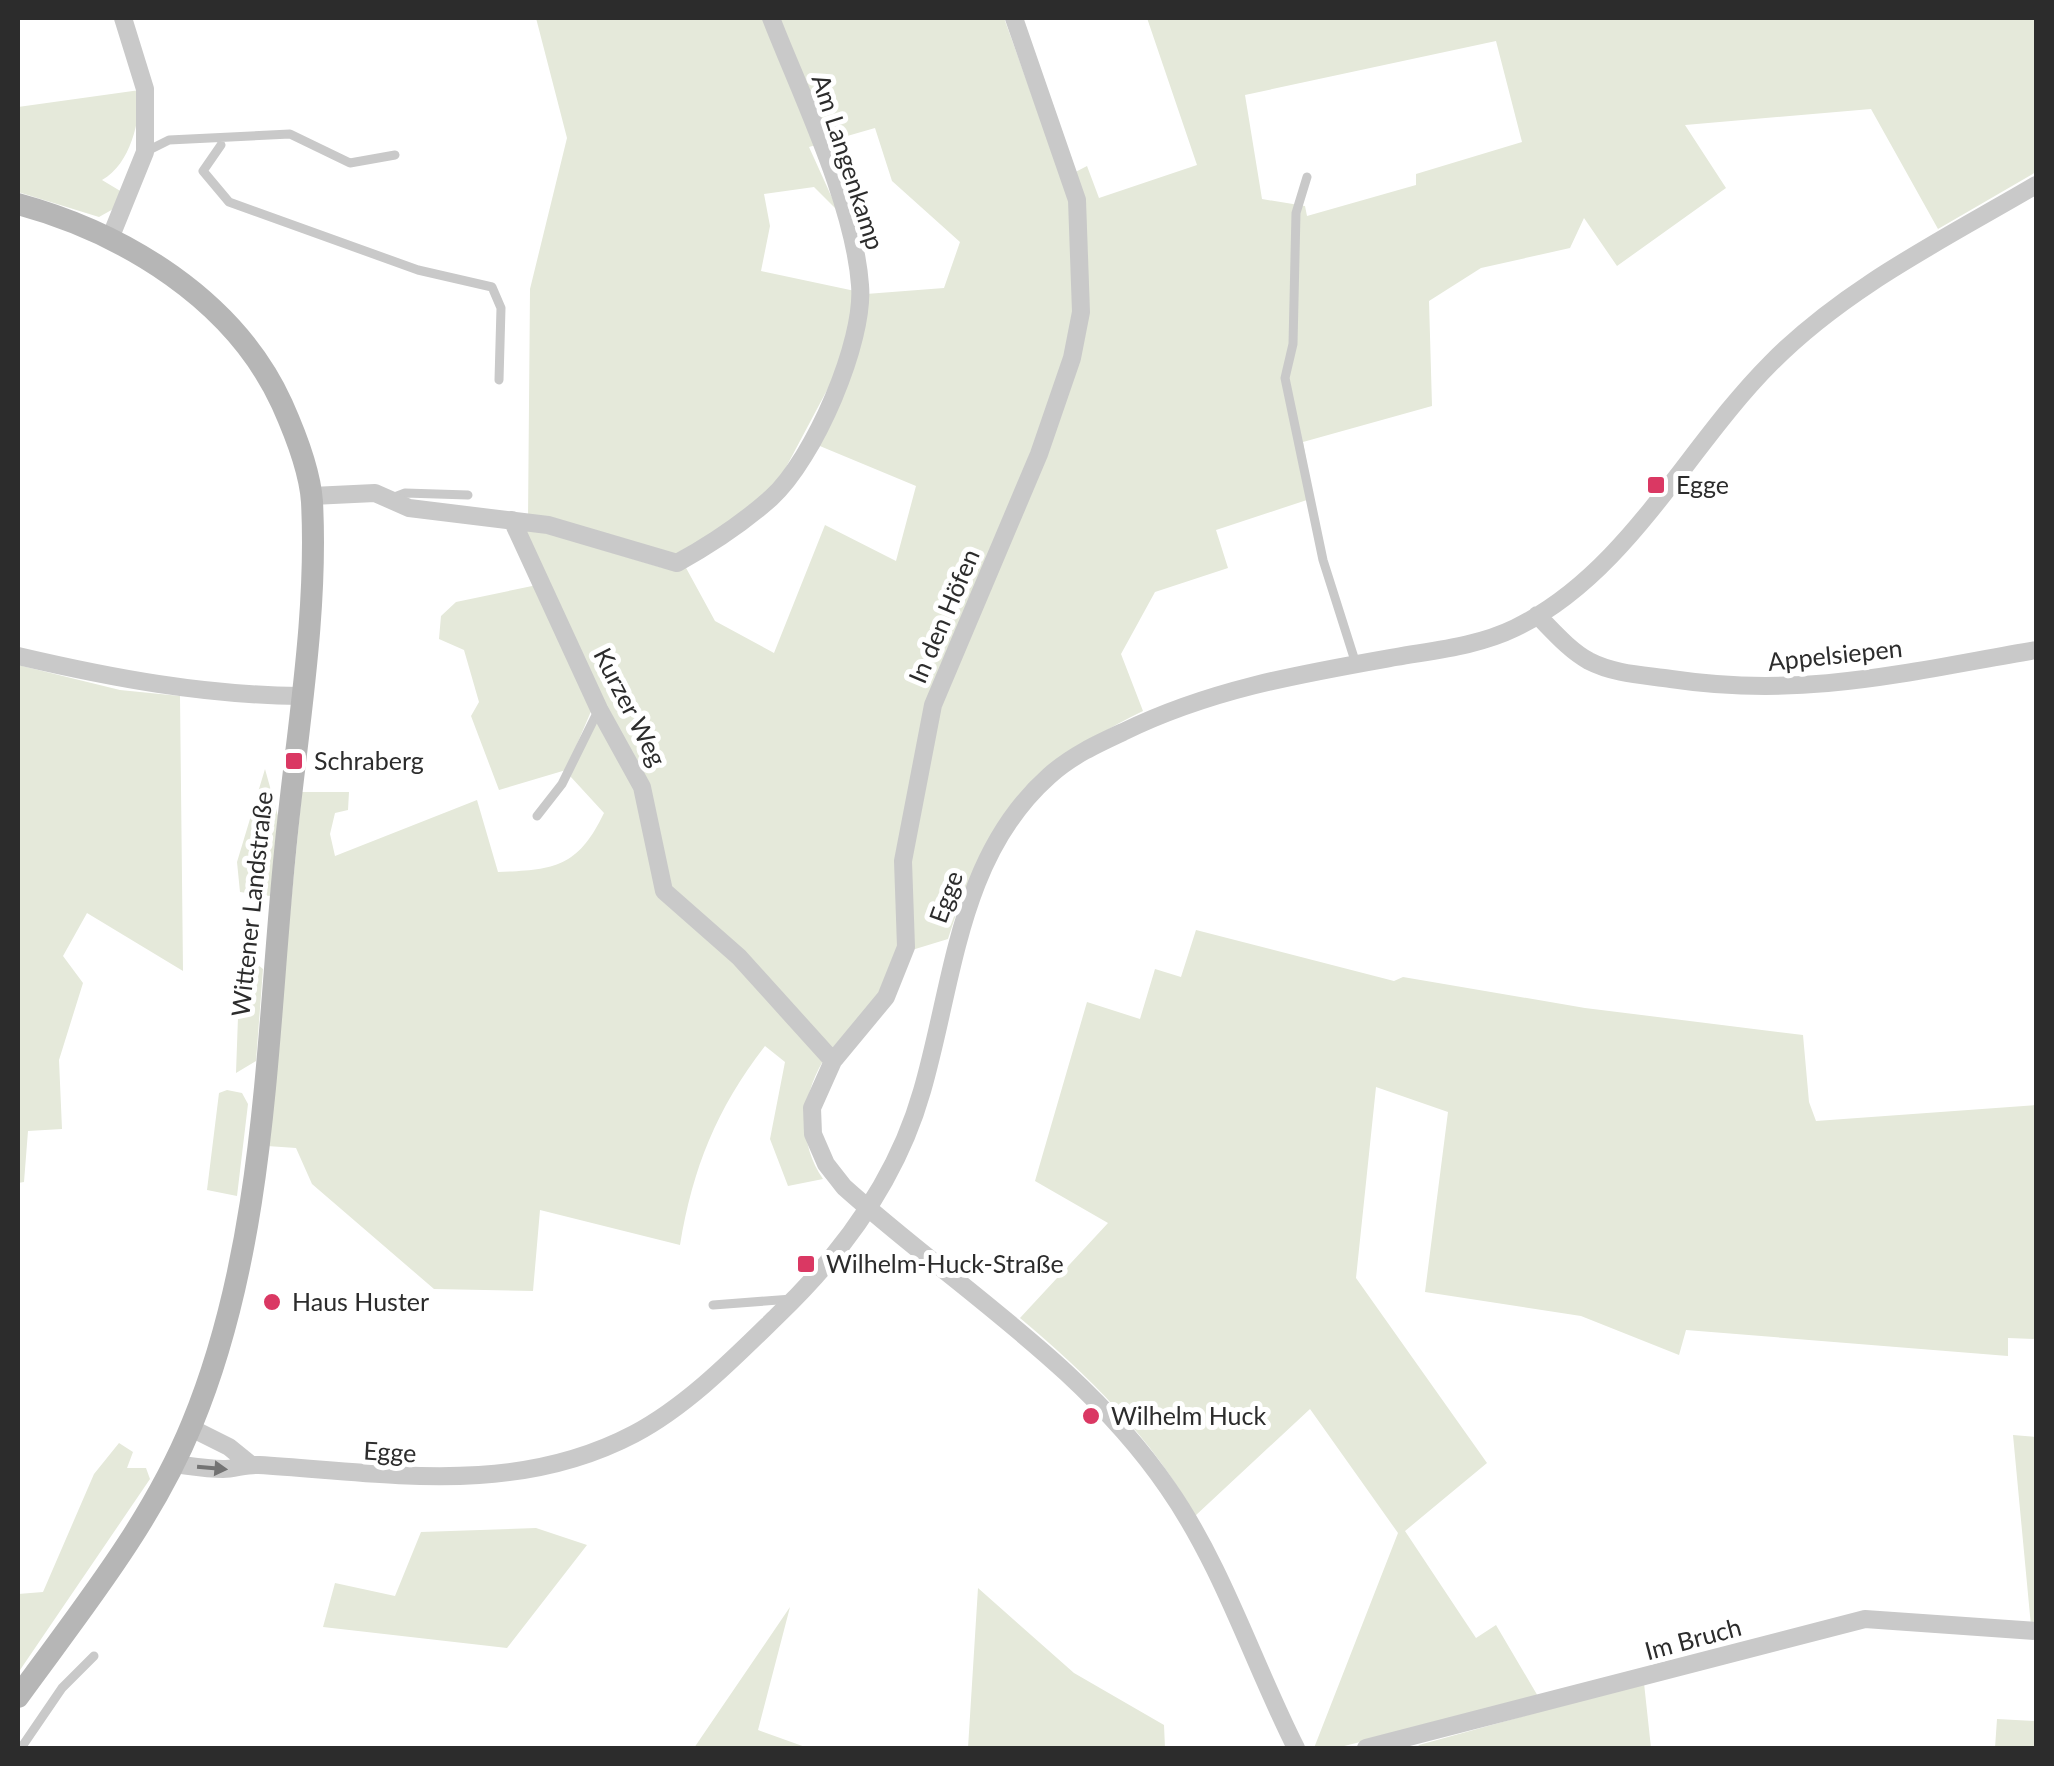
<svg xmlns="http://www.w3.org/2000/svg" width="2054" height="1766" font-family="Lato,sans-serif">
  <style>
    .green { fill: #e5e9da; fill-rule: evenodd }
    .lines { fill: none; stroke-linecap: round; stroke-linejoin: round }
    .lane { stroke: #c9c9c9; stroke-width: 9 }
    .street { stroke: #c9c9c9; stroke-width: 18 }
    .secondary { stroke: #b6b6b6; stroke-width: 22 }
    .oneway { fill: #737373 }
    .poi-dot { fill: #da3863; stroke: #fff; stroke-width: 4 }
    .labels { text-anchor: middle; stroke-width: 10; stroke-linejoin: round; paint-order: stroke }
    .street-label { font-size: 25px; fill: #2c2c2c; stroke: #fff }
    .poi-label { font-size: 25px; fill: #2c2c2c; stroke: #fff; text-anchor: start }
  </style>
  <rect width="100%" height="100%" fill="#fff"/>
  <path class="green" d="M 536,18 L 1004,18 L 1062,179 L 1087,166 L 1099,198 L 1197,165 L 1147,18 L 2036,18 L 2036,172 L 1938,229 L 1871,109 L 1685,125 L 1726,188 L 1617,266 L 1584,218 L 1570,248 L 1481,268 L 1429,301 L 1432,406 L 1303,442 L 1313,498 L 1216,530 L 1228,568 L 1155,592 L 1121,654 L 1143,711 C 1028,768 987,817 948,939 L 912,950 L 899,945 C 893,961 888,980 879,995 C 864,1020 838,1037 823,1061 C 801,1098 798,1143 823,1179 L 788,1186 L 770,1139 L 785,1062 L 765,1046 C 717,1108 693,1167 680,1245 L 540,1210 L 533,1291 L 434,1289 L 312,1184 L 296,1148 L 267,1146 L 302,792 L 349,792 L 348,810 L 335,813 L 330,834 L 335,856 L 477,800 L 498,872 C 555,870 578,867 604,813 L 570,776 L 598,717 L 637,787 L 656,880 L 675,910 L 676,898 L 665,877 L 647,783 L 603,704 L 523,526 L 663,568 L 685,566 L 715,621 L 774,653 L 825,525 L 896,561 L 916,486 L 815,444 C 836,397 866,347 866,294 L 944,288 L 960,242 L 892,181 L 875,128 L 809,147 L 838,211 L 814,187 L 764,194 L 770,226 L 761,271 L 855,291 L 857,314 L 843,360 L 783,473 L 767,494 L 677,558 L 528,519 L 530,289 L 567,138 ZM 1496,41 L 1522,142 L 1416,174 L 1416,185 L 1307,216 L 1305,206 L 1262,199 L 1245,95 Z
    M 140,90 C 140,120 131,164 102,180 L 122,192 L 115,208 L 99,217 L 18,192 L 18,107 Z
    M 537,585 L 592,709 L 566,770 L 499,790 L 471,716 L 479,702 L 464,650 L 439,639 L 441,616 L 456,602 Z
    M 18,665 L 120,690 L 180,696 L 183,971 L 87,913 L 63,956 L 83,983 L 59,1060 L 62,1129 L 28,1131 L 24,1182 L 18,1183 Z
    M 265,769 L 280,823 L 270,896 L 240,892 L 237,862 Z
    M 1196,930 L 1394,981 L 1403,977 L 1585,1008 L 1803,1035 L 1809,1102 L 1816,1121 L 2036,1105 L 2036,1339 L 2008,1338 L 2008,1356 L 1686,1330 L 1679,1355 L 1581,1316 L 1425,1292 L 1448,1112 L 1376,1087 L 1356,1278 L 1487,1463 L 1405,1531 L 1476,1638 L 1496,1625 L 1539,1698 L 1336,1748 L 1314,1748 L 1398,1533 L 1310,1409 L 1195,1516 C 1154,1440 1086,1373 1020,1318 L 1108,1223 L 1035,1181 L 1087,1002 L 1140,1019 L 1155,969 L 1181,977 Z
    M 252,960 L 263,969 L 256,1061 L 236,1073 L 240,961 Z
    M 227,1090 L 242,1093 L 248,1104 L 237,1196 L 207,1190 L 219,1093 Z
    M 2013,1435 L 2036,1437 L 2036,1627 L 2031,1626 Z
    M 119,1443 L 133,1452 L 127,1468 L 146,1468 L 150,1479 L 18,1673 L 18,1594 L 43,1592 L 94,1474 Z
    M 536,1528 L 587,1545 L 507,1648 L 323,1627 L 335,1583 L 395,1596 L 421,1532 Z
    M 978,1588 L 1074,1673 L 1164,1725 L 1165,1748 L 968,1748 Z
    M 790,1607 L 758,1730 L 808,1748 L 694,1748 Z
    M 1644,1683 L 1651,1748 L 1417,1748 L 1419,1745 Z
    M 1997,1719 L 2036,1721 L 2036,1748 L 1995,1748 Z"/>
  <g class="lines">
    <path class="lane" d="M 221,145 L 203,171 L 229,202 L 418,270 L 492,287 L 501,308 L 499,380
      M 147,151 L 169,140 L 290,134 L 350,163 L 395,155
      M 1307,177 L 1296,213 L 1293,344 L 1285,378 L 1323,560 L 1356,664
      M 392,498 L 405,493 L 468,495
      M 537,816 L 562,784 L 598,711
      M 713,1305 L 792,1299
      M 21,1748 L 62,1688 L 94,1656"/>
    <path class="street" d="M 1014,18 L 1077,200 L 1081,312 L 1072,358 L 1039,454 L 933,705 L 903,861 L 906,947 L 886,997 L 833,1061 L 812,1108 L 813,1134 L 826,1164 L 844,1187 C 953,1285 1084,1365 1168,1488 C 1223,1567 1253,1663 1296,1748
      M 111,236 L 145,152 L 145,89 L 123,18
      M 312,496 L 375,493 L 409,508 L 548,525 L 677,563 C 708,546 744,522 771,498 C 814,459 865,341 860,285 C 854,203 801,95 771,18
      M 512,520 L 599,709 L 642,787 L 664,891 L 739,957 L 833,1061
      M 1537,615 C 1553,631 1569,650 1589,661 C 1614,674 1644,675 1671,679 C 1804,699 1907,672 2036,650
      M 18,656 C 112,678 203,695 300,696
      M 191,1428 L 229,1447 L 250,1464
      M 174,1464 C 190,1466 207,1469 223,1469 C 235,1469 246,1464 259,1465 C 387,1473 514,1497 634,1434 C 687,1406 734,1358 777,1316 C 842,1254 897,1179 922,1091 C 954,981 958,857 1049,776 C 1071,756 1097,744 1123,732 C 1211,689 1300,674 1396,657 C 1436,650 1478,646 1515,628 C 1627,574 1686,448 1771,363 C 1846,287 1946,238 2036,185
      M 1366,1748 L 1865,1619 L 2036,1631"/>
    <path class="secondary" d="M 18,204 C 124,233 234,299 282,404 C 295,433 310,471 312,502 C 318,618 296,736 285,852 C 266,1042 266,1245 192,1424 C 151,1524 81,1610 18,1697"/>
  </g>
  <defs><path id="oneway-solid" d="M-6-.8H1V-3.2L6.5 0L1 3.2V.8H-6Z" transform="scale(2.5)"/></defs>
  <use class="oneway" href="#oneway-solid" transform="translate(212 1468) rotate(5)"/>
  <g class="poi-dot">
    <rect x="1646" y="475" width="20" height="20" rx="5"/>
    <rect x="284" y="751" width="20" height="20" rx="5"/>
    <rect x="796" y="1254" width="20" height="20" rx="5"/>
    <circle cx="272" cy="1302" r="10"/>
    <circle cx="1091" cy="1416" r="10"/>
  </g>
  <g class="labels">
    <g class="street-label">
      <text transform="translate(848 162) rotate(72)" y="9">Am Langenkamp</text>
      <text transform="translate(944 616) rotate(-67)" y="9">In den Höfen</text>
      <text transform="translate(1835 655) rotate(-6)" y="9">Appelsiepen</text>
      <text transform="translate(630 707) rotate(63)" y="9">Kurzer Weg</text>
      <text transform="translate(946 897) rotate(-70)" y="9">Egge</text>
      <text transform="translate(252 904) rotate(-84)" y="9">Wittener Landstraße</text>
      <text transform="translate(390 1452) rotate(3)" y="9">Egge</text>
      <text transform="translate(1693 1639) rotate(-15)" y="9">Im Bruch</text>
    </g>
    <g class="poi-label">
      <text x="1676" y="494">Egge</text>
      <text x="314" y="770">Schraberg</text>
      <text x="826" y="1273">Wilhelm-Huck-Straße</text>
      <text x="292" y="1311">Haus Huster</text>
      <text x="1111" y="1425">Wilhelm Huck</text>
    </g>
  </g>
  <rect width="2054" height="1766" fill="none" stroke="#2c2c2c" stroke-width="40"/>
</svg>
